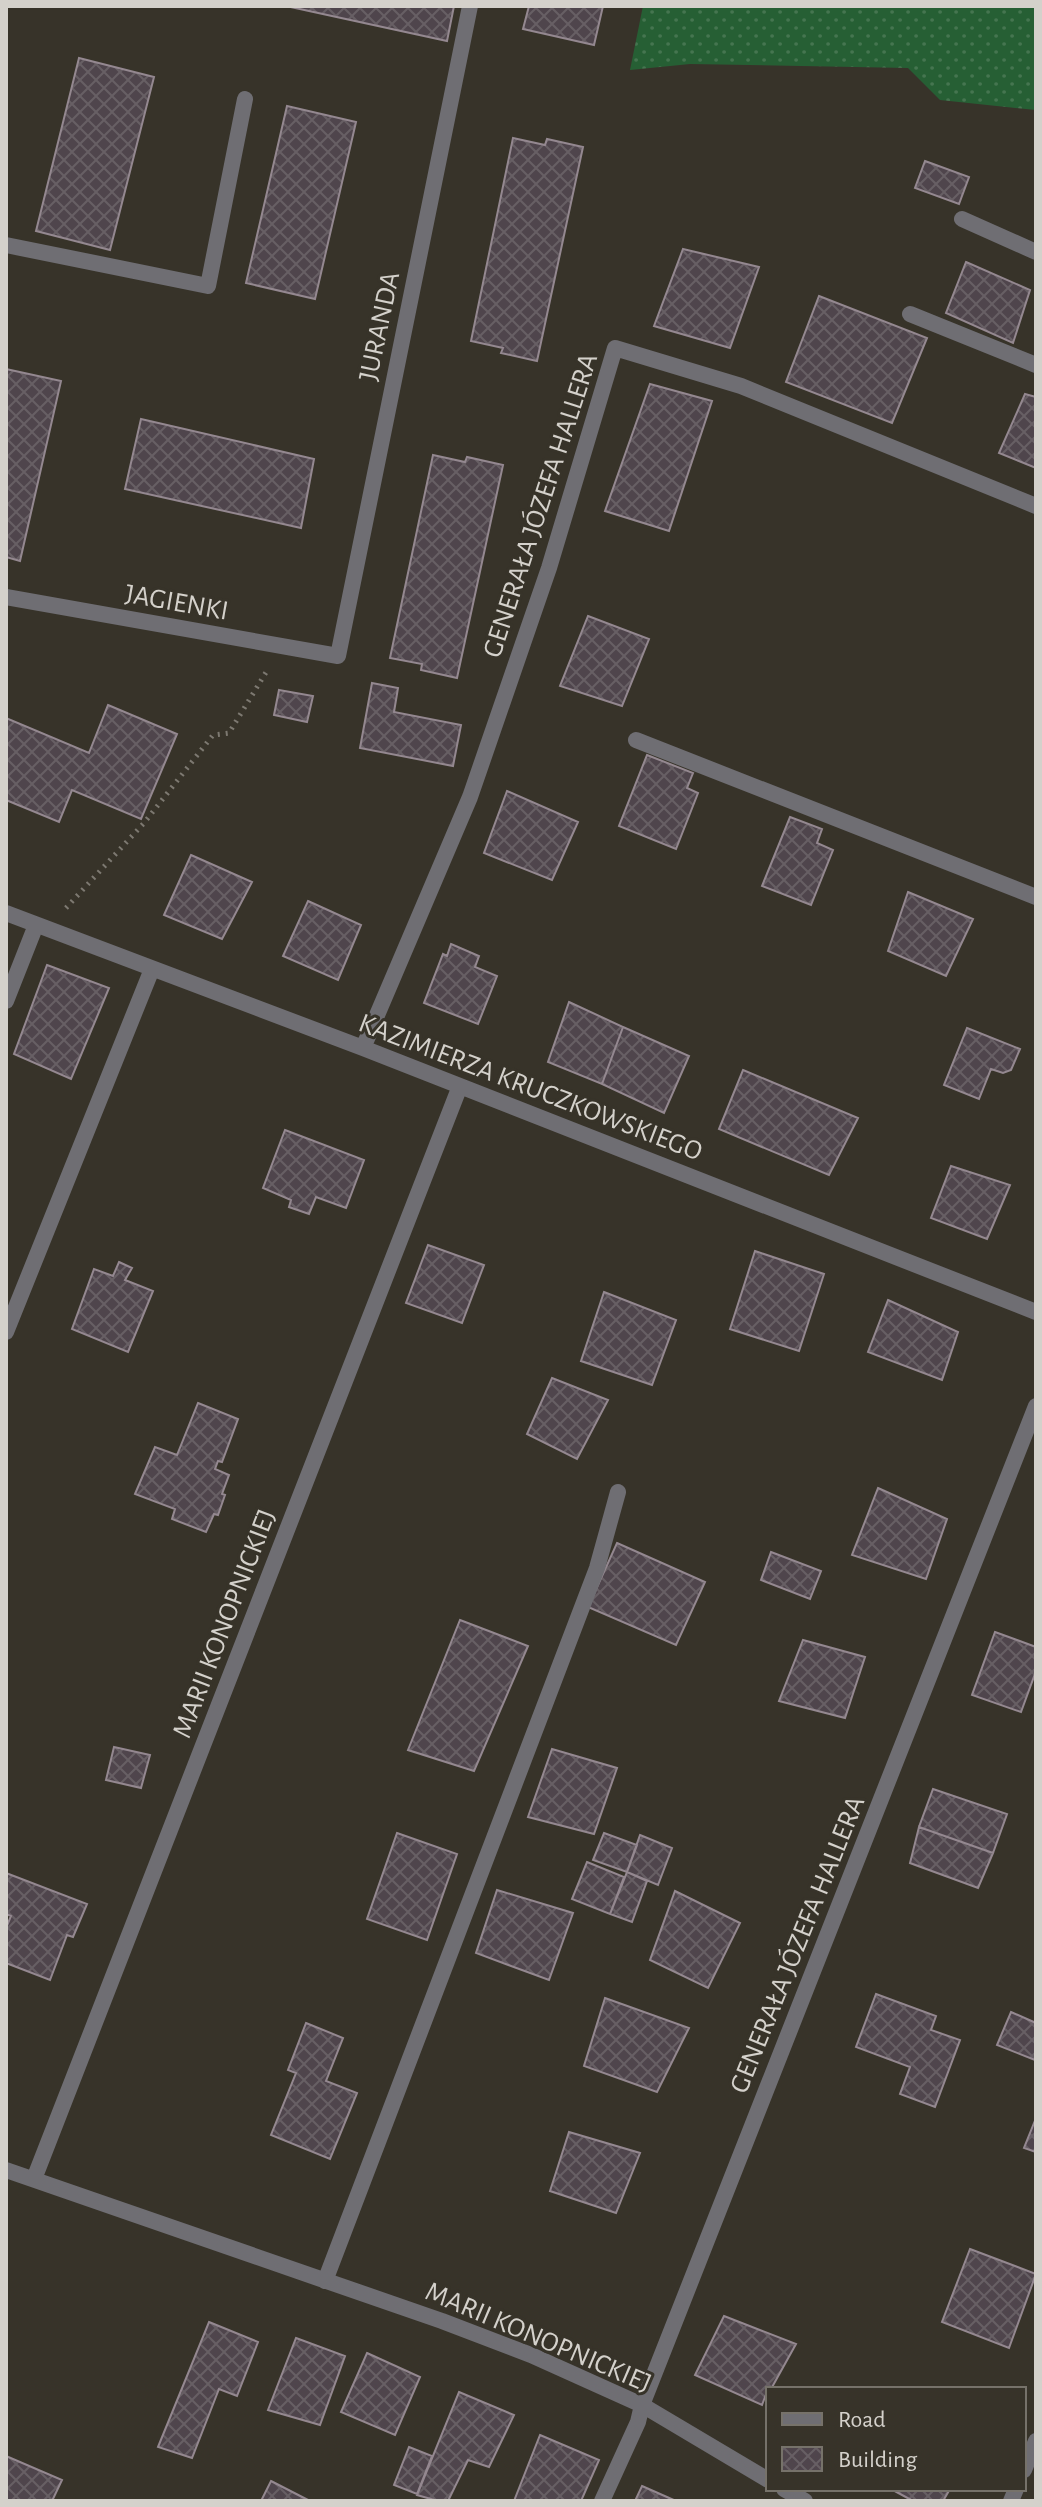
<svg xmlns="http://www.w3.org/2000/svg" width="1042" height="2507" font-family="'Alegreya Sans',sans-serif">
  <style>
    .garden { fill: url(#garden-dots) }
    .building { fill: url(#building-cross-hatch); stroke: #948890; stroke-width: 2 }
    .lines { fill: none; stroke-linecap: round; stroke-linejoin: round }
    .path { stroke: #7d7971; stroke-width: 5; stroke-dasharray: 2 6; stroke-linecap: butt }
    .service { stroke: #6f6e73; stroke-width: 16 }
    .minor { stroke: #6f6e73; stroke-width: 16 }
    .labels { text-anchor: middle; stroke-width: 6; stroke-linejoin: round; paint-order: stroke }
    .street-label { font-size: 28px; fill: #d4d1cb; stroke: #373329 }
  </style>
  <defs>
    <pattern id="garden-dots" width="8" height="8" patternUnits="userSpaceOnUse" patternTransform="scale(2)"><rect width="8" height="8" fill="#265f34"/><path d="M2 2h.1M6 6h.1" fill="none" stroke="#457550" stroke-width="1.8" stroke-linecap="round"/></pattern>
    <pattern id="building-cross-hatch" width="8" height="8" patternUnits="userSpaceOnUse" patternTransform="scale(2)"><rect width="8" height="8" fill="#4f454c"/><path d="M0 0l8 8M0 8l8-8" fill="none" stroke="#675f64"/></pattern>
  </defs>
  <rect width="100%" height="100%" fill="#373329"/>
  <path class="garden" d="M 643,6 L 1036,6 L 1036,110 L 940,100 L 908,68 L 690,64 L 630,70 Z"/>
  <path class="building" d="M 286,6 L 454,6 L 447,41 Z
    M 529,6 L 603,6 L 594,45 L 523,29 Z
    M 79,58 L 154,77 L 110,250 L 36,231 Z
    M 287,106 L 356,122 L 315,299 L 246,283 Z
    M 513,138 L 545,145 L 547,139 L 583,147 L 537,361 L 501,353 L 503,348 L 471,341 Z
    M 925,161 L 969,177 L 959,204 L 915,188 Z
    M 683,249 L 759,267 L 730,348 L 654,326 Z
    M 966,262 L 1030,290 L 1013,343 L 946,313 Z
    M 819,296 L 927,338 L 892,423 L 786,382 Z
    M 6,369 L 61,381 L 20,561 L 6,557 Z
    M 650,384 L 712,401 L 669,531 L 605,511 Z
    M 1025,394 L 1036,397 L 1036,468 L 999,453 Z
    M 141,419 L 314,459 L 301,528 L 125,489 Z
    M 433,455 L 465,462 L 467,457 L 503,465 L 457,678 L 421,670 L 422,664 L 390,658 Z
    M 588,616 L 649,639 L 622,706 L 560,686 Z
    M 372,683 L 398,688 L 394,712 L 461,725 L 453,766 L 360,748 Z
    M 279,690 L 313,696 L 307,722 L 274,715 Z
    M 108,705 L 177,734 L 141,819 L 72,790 L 59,822 L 6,800 L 6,718 L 89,753 Z
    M 647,755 L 693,773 L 687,788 L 698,793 L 676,849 L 619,826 Z
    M 507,791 L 578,822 L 552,880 L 484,853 Z
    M 790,817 L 822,829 L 817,843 L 833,850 L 811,905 L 762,886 Z
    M 191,855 L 252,882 L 222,939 L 164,915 Z
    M 908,892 L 973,919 L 946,976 L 888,951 Z
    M 308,901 L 361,925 L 338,980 L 283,956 Z
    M 451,944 L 479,956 L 475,967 L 497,976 L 478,1024 L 424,1003 L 443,954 L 447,956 Z
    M 47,965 L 109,988 L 71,1079 L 14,1054 Z
    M 569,1002 L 623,1027 L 602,1084 L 548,1062 Z
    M 623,1027 L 689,1056 L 664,1113 L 602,1084 Z
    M 967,1028 L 1020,1049 L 1011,1070 L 1003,1073 L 991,1069 L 979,1099 L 944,1085 Z
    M 743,1070 L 858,1118 L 829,1175 L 719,1129 Z
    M 285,1130 L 364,1160 L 346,1208 L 316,1197 L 309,1214 L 289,1207 L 291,1200 L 263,1188 Z
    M 951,1166 L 1010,1185 L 987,1239 L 931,1218 Z
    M 428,1245 L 484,1265 L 462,1323 L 406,1303 Z
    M 755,1251 L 824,1274 L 799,1351 L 730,1329 Z
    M 119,1262 L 132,1268 L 125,1280 L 153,1291 L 128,1352 L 72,1329 L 94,1269 L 113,1276 Z
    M 604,1292 L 676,1320 L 652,1385 L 581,1361 Z
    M 888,1300 L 958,1332 L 942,1380 L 868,1352 Z
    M 552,1378 L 608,1400 L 577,1459 L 527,1434 Z
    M 198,1403 L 238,1419 L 222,1462 L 218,1461 L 215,1469 L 229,1475 L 222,1494 L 225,1495 L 218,1515 L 214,1514 L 206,1532 L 172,1519 L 175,1509 L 135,1494 L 155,1447 L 177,1455 Z
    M 878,1488 L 947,1519 L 926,1579 L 852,1555 Z
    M 617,1543 L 705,1582 L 676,1645 L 588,1607 Z
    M 771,1552 L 821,1571 L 810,1599 L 761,1580 Z
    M 460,1620 L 528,1646 L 474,1771 L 408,1750 Z
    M 995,1632 L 1036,1647 L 1036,1671 L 1021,1712 L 972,1695 Z
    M 803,1640 L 865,1657 L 845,1718 L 779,1701 Z
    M 114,1747 L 150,1755 L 141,1788 L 106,1780 Z
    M 552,1749 L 617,1768 L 594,1834 L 528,1817 Z
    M 933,1789 L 1007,1814 L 993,1853 L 919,1827 Z
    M 919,1827 L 993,1853 L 978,1888 L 910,1863 Z
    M 397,1833 L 457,1854 L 427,1940 L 367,1919 Z
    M 604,1833 L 637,1845 L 627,1872 L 593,1860 Z
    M 640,1835 L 672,1848 L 658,1885 L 627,1872 Z
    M 587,1862 L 624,1877 L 610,1914 L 572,1899 Z
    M 627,1872 L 647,1881 L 632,1922 L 610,1914 Z
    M 6,1873 L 87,1904 L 73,1937 L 67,1935 L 50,1980 L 6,1963 L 6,1928 L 11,1916 L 6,1914 Z
    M 497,1890 L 573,1913 L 549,1980 L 476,1953 Z
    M 675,1891 L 740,1923 L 708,1988 L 650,1960 Z
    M 876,1994 L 936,2016 L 931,2030 L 960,2040 L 935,2107 L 900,2094 L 910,2067 L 856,2047 Z
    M 605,1998 L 689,2028 L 657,2092 L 584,2066 Z
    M 1011,2012 L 1036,2023 L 1035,2060 L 997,2045 Z
    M 306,2023 L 343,2038 L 326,2081 L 357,2093 L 330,2159 L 271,2135 L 296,2073 L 288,2070 Z
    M 1036,2118 L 1036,2152 L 1024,2148 Z
    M 569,2132 L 640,2153 L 616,2213 L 550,2191 Z
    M 970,2249 L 1036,2274 L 1009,2348 L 942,2322 Z
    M 724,2316 L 796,2344 L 771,2389 L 768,2389 L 762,2405 L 695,2375 Z
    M 209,2322 L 258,2342 L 237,2396 L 219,2389 L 192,2458 L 158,2447 Z
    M 296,2338 L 345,2356 L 320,2425 L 268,2410 Z
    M 367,2353 L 420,2377 L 395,2435 L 341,2412 Z
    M 459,2392 L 514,2415 L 489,2467 L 468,2460 L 448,2501 L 438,2501 L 417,2495 Z
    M 540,2435 L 599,2460 L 581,2501 L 514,2501 Z
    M 409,2447 L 432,2456 L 417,2494 L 394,2485 Z
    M 6,2456 L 62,2480 L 52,2501 L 6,2501 Z
    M 271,2481 L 310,2501 L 261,2501 Z
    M 642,2486 L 676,2501 L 635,2501 Z
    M 891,2489 L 950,2489 L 943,2501 L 913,2501 Z"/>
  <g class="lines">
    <path class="path" d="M 66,908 L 144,823 L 213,735 L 229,733 L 268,669"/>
    <path class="service" d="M 962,219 L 1036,252"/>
    <path class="minor" d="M 6,245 L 208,286 L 245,99
      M 910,314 L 1036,365
      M 6,597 L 338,656 L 470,6
      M 636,740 L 1036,897
      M 6,913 L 363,1048 L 1036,1312
      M 6,1001 L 36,925
      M 363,1048 L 470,797 L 549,568 L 615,348 L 741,386 L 1036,506
      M 6,1332 L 152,969
      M 6,2170 L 442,2321 L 531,2355 L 642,2405 L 768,2480
      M 34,2179 L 460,1086
      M 325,2281 L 597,1568 L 618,1492
      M 1024,2470 L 1036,2441
      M 784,2489 L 805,2501
      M 602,2501 L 638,2422 L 642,2405 L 1036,1406
      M 1011,2501 L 1016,2489"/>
  </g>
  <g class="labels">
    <g class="street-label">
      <text transform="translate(378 326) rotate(-78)" y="10">JURANDA</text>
      <text transform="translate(539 505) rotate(-72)" y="10">GENERAŁA JÓZEFA HALLERA</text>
      <text transform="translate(177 601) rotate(10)" y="10">JAGIENKI</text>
      <text transform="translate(531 1086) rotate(21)" y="10">KAZIMIERZA KRUCZKOWSKIEGO</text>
      <text transform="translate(223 1623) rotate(-69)" y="10">MARII KONOPNICKIEJ</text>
      <text transform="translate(796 1944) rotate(-68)" y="10">GENERAŁA JÓZEFA HALLERA</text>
      <text transform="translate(539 2336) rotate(23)" y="10">MARII KONOPNICKIEJ</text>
    </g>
  </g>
  <rect width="1042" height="2507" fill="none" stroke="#d4d1cb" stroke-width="16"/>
  <rect x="766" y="2387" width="260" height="104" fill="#373329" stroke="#76726a" stroke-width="2"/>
  <rect x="782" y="2413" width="40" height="12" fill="#6f6e73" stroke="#76726a" stroke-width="2"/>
  <text x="838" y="2427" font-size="24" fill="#d4d1cb">Road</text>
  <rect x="782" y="2447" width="40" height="24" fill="url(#building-cross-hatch)" stroke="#76726a" stroke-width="2"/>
  <text x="838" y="2467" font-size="24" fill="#d4d1cb">Building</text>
</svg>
